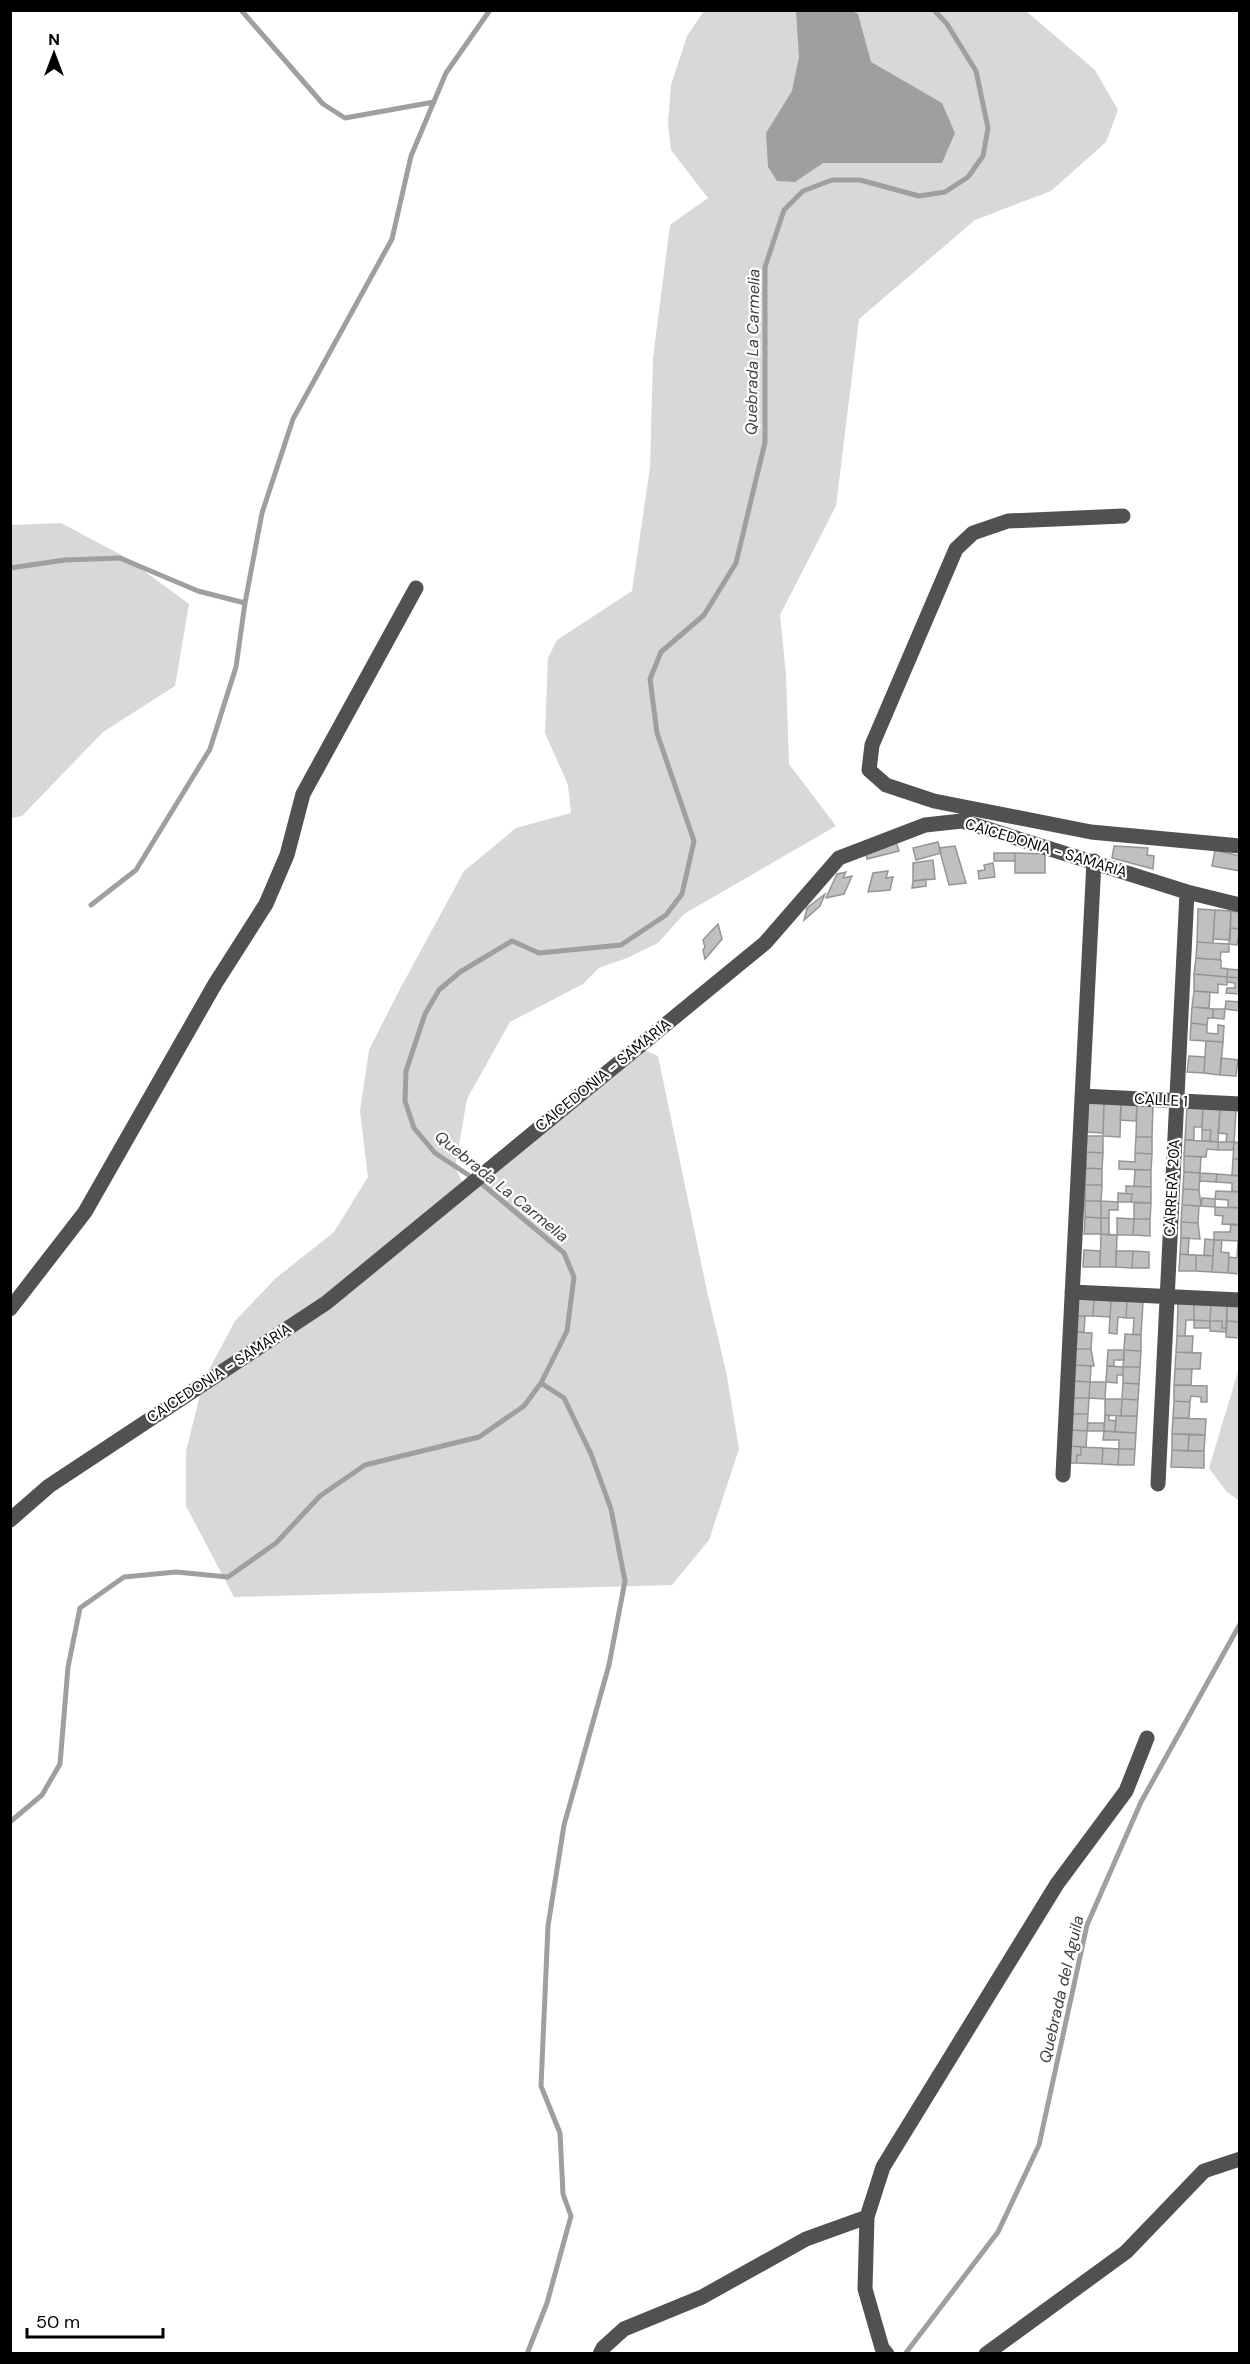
<svg xmlns="http://www.w3.org/2000/svg" width="1250" height="2364" font-family="'DM Sans',sans-serif">
  <style>
    .green { fill: #d8d8d8 }
    .water { fill: #9f9f9f }
    .lines { fill: none; stroke-linecap: round; stroke-linejoin: round }
    .stream { stroke: #9f9f9f; stroke-width: 5 }
    .building { fill: #c0c0c0; stroke: #959595; stroke-width: 1.5 }
    .minor { stroke: #515151; stroke-width: 15 }
    .labels { text-anchor: middle; stroke-width: 4.5; stroke-linejoin: round; paint-order: stroke }
    .street-label { font-size: 15px; fill: #000; stroke: #fff }
    .water-label { font-size: 16px; font-style: italic; fill: #404040; stroke: #fff }
  </style>
  <rect width="100%" height="100%" fill="#fff"/>
  <path class="green" d="M 704,11 L 1026,11 L 1095,70 L 1118,110 L 1106,142 L 1051,191 L 975,220 L 859,319 L 836,506 L 780,615 L 786,675 L 789,764 L 836,826 L 684,914 L 658,943 L 627,958 L 599,968 L 583,984 L 510,1022 L 467,1099 L 455,1168 L 463,1183 L 633,1045 L 658,1056 L 707,1291 L 726,1371 L 739,1449 L 709,1540 L 672,1585 L 234,1597 L 186,1506 L 186,1451 L 204,1379 L 235,1321 L 276,1278 L 334,1232 L 368,1177 L 360,1111 L 369,1050 L 401,987 L 464,871 L 516,828 L 571,813 L 568,785 L 545,733 L 548,658 L 557,640 L 632,591 L 650,467 L 653,358 L 670,225 L 708,198 L 671,150 L 668,123 L 671,85 L 687,36 Z
    M 61,523 L 125,557 L 189,604 L 175,686 L 103,732 L 22,816 L 11,818 L 11,525 Z
    M 1239,1368 L 1239,1501 L 1226,1491 L 1209,1468 Z"/>
  <path class="water" d="M 796,11 L 852,11 L 858,14 L 871,62 L 942,103 L 955,133 L 942,163 L 823,163 L 795,182 L 777,181 L 768,167 L 766,133 L 792,91 L 799,57 Z"/>
  <g class="lines">
    <path class="stream" d="M 241,10 L 323,104 L 345,118 L 434,102
      M 10,568 L 65,560 L 120,558 L 198,591 L 245,603
      M 91,905 L 136,870 L 210,749 L 236,667 L 245,603 L 262,513 L 293,419 L 392,239 L 411,156 L 446,73 L 490,10
      M 10,1822 L 42,1795 L 60,1764 L 68,1667 L 80,1608 L 124,1577 L 176,1572 L 228,1577 L 276,1543 L 320,1496 L 365,1465 L 479,1437 L 524,1406 L 541,1383 L 567,1331 L 574,1277 L 564,1253 L 482,1184 L 435,1153 L 414,1128 L 405,1101 L 406,1071 L 425,1014 L 439,990 L 460,972 L 512,941 L 539,953 L 621,945 L 666,915 L 682,894 L 694,841 L 657,733 L 650,679 L 661,652 L 704,615 L 736,563 L 765,442 L 765,267 L 784,210 L 803,191 L 832,180 L 860,180 L 919,196 L 945,192 L 968,177 L 983,156 L 988,128 L 976,71 L 947,24 L 934,10
      M 527,2354 L 547,2303 L 571,2216 L 563,2194 L 560,2133 L 541,2086 L 548,1926 L 564,1825 L 609,1665 L 625,1581 L 611,1509 L 591,1454 L 564,1398 L 541,1383
      M 905,2354 L 998,2232 L 1039,2145 L 1087,1925 L 1141,1802 L 1240,1624"/>
  </g>
  <path class="building" d="M 896,842 L 899,851 L 867,859 L 865,851 Z
    M 938,842 L 941,853 L 916,860 L 913,848 Z
    M 955,846 L 966,883 L 949,885 L 939,848 Z
    M 1114,846 L 1148,848 L 1147,855 L 1154,856 L 1153,869 L 1112,858 Z
    M 1215,850 L 1240,856 L 1240,871 L 1212,866 Z
    M 994,853 L 1015,853 L 1015,861 L 994,861 Z
    M 1015,853 L 1045,854 L 1045,873 L 1015,873 Z
    M 933,860 L 935,879 L 913,881 L 913,863 Z
    M 993,863 L 995,877 L 979,879 L 978,871 L 985,870 L 984,865 Z
    M 888,871 L 886,878 L 893,877 L 890,890 L 868,892 L 873,873 Z
    M 846,872 L 843,878 L 852,876 L 844,894 L 826,898 L 837,874 Z
    M 926,879 L 926,886 L 912,888 L 913,881 Z
    M 825,894 L 820,906 L 804,920 L 807,908 Z
    M 1198,909 L 1215,910 L 1213,943 L 1197,942 Z
    M 1215,910 L 1231,911 L 1230,940 L 1213,939 Z
    M 1231,911 L 1240,912 L 1240,929 L 1230,928 Z
    M 718,924 L 722,939 L 705,959 L 703,950 L 705,947 L 703,940 Z
    M 1230,928 L 1240,929 L 1237,945 L 1229,944 Z
    M 1197,942 L 1229,944 L 1229,952 L 1221,952 L 1220,960 L 1196,958 Z
    M 1196,958 L 1221,960 L 1221,968 L 1228,969 L 1227,977 L 1194,974 Z
    M 1228,969 L 1240,970 L 1240,978 L 1227,977 Z
    M 1194,974 L 1227,977 L 1227,985 L 1218,984 L 1218,993 L 1194,991 Z
    M 1227,977 L 1240,978 L 1240,994 L 1226,993 L 1227,988 L 1235,988 L 1235,983 L 1227,982 Z
    M 1194,991 L 1210,992 L 1209,1008 L 1192,1007 Z
    M 1226,1001 L 1240,1002 L 1240,1011 L 1225,1009 Z
    M 1192,1007 L 1213,1009 L 1213,1018 L 1208,1018 L 1207,1025 L 1191,1023 Z
    M 1213,1009 L 1225,1009 L 1224,1019 L 1213,1018 Z
    M 1191,1023 L 1207,1025 L 1207,1033 L 1218,1034 L 1218,1025 L 1224,1026 L 1223,1042 L 1190,1040 Z
    M 1206,1041 L 1223,1042 L 1220,1075 L 1204,1073 Z
    M 1189,1056 L 1205,1057 L 1204,1073 L 1187,1072 Z
    M 1221,1058 L 1238,1060 L 1236,1076 L 1220,1075 Z
    M 1088,1103 L 1104,1103 L 1103,1133 L 1087,1132 Z
    M 1104,1103 L 1121,1104 L 1120,1137 L 1103,1136 Z
    M 1121,1104 L 1137,1104 L 1136,1121 L 1120,1120 Z
    M 1137,1104 L 1153,1105 L 1152,1137 L 1136,1137 Z
    M 1187,1107 L 1203,1108 L 1202,1127 L 1194,1127 L 1194,1140 L 1185,1140 Z
    M 1203,1108 L 1220,1109 L 1218,1142 L 1210,1141 L 1211,1130 L 1202,1130 Z
    M 1220,1109 L 1236,1110 L 1234,1142 L 1226,1142 L 1227,1134 L 1218,1133 Z
    M 1202,1130 L 1211,1130 L 1210,1141 L 1202,1141 Z
    M 1087,1136 L 1103,1136 L 1103,1153 L 1086,1152 Z
    M 1136,1137 L 1152,1137 L 1152,1154 L 1135,1153 Z
    M 1185,1140 L 1218,1142 L 1218,1150 L 1207,1149 L 1206,1157 L 1184,1156 Z
    M 1218,1142 L 1234,1142 L 1233,1150 L 1218,1150 Z
    M 1234,1142 L 1240,1143 L 1240,1159 L 1233,1159 Z
    M 1086,1152 L 1103,1153 L 1102,1169 L 1086,1168 Z
    M 1135,1153 L 1152,1154 L 1151,1170 L 1119,1169 L 1119,1161 L 1135,1162 Z
    M 1184,1156 L 1201,1157 L 1200,1173 L 1184,1172 Z
    M 1233,1159 L 1240,1159 L 1240,1176 L 1232,1175 Z
    M 1086,1168 L 1102,1169 L 1102,1185 L 1085,1185 Z
    M 1135,1170 L 1151,1170 L 1151,1187 L 1134,1186 Z
    M 1184,1172 L 1200,1173 L 1199,1190 L 1183,1189 Z
    M 1200,1173 L 1217,1174 L 1216,1182 L 1200,1181 Z
    M 1217,1174 L 1240,1176 L 1240,1192 L 1232,1191 L 1232,1183 L 1216,1182 Z
    M 1085,1185 L 1102,1185 L 1101,1201 L 1085,1201 Z
    M 1126,1186 L 1151,1187 L 1151,1203 L 1131,1202 L 1132,1194 L 1126,1194 Z
    M 1183,1189 L 1199,1190 L 1201,1206 L 1182,1205 Z
    M 1216,1191 L 1240,1192 L 1240,1208 L 1228,1207 L 1228,1200 L 1215,1199 Z
    M 1118,1193 L 1132,1194 L 1131,1202 L 1118,1202 Z
    M 1202,1198 L 1215,1199 L 1215,1207 L 1201,1206 Z
    M 1085,1201 L 1101,1201 L 1101,1218 L 1085,1217 Z
    M 1101,1201 L 1118,1202 L 1118,1210 L 1109,1210 L 1109,1218 L 1101,1218 Z
    M 1134,1203 L 1151,1203 L 1150,1219 L 1134,1219 Z
    M 1182,1205 L 1199,1206 L 1198,1223 L 1181,1222 Z
    M 1215,1207 L 1240,1208 L 1240,1225 L 1222,1224 L 1223,1216 L 1215,1215 Z
    M 1085,1217 L 1101,1218 L 1101,1234 L 1084,1234 Z
    M 1101,1218 L 1109,1218 L 1109,1235 L 1101,1234 Z
    M 1117,1218 L 1134,1219 L 1133,1235 L 1117,1235 Z
    M 1134,1219 L 1150,1219 L 1150,1236 L 1133,1235 Z
    M 1181,1222 L 1198,1223 L 1200,1239 L 1181,1238 Z
    M 1231,1224 L 1240,1225 L 1240,1241 L 1214,1240 L 1214,1232 L 1230,1232 Z
    M 1101,1234 L 1117,1235 L 1116,1267 L 1100,1267 Z
    M 1181,1238 L 1189,1238 L 1188,1255 L 1180,1254 Z
    M 1205,1239 L 1214,1240 L 1213,1256 L 1204,1255 Z
    M 1214,1240 L 1222,1240 L 1221,1252 L 1229,1253 L 1228,1273 L 1212,1272 Z
    M 1238,1241 L 1240,1241 L 1240,1274 L 1228,1273 L 1229,1257 L 1237,1258 Z
    M 1084,1250 L 1100,1251 L 1100,1267 L 1083,1267 Z
    M 1116,1251 L 1133,1251 L 1132,1268 L 1116,1267 Z
    M 1133,1251 L 1149,1252 L 1149,1268 L 1132,1268 Z
    M 1180,1254 L 1196,1255 L 1196,1271 L 1179,1271 Z
    M 1196,1255 L 1213,1256 L 1212,1272 L 1196,1271 Z
    M 1078,1299 L 1094,1300 L 1093,1316 L 1077,1316 Z
    M 1094,1300 L 1111,1301 L 1110,1317 L 1093,1316 Z
    M 1111,1301 L 1127,1301 L 1126,1318 L 1118,1317 L 1117,1334 L 1109,1333 Z
    M 1127,1301 L 1143,1302 L 1141,1335 L 1133,1334 L 1134,1318 L 1126,1318 Z
    M 1178,1303 L 1194,1304 L 1194,1320 L 1186,1320 L 1185,1336 L 1177,1336 Z
    M 1194,1304 L 1211,1304 L 1210,1321 L 1194,1320 Z
    M 1211,1304 L 1227,1305 L 1226,1328 L 1222,1328 L 1222,1321 L 1210,1321 Z
    M 1227,1305 L 1240,1305 L 1240,1322 L 1227,1321 Z
    M 1077,1316 L 1085,1316 L 1084,1332 L 1076,1332 Z
    M 1194,1320 L 1210,1321 L 1210,1328 L 1194,1328 Z
    M 1210,1321 L 1222,1321 L 1222,1328 L 1226,1328 L 1226,1332 L 1210,1331 Z
    M 1227,1321 L 1240,1322 L 1240,1338 L 1226,1337 Z
    M 1076,1332 L 1092,1333 L 1091,1349 L 1075,1349 Z
    M 1125,1334 L 1141,1335 L 1141,1351 L 1124,1350 Z
    M 1177,1336 L 1193,1336 L 1192,1353 L 1176,1352 Z
    M 1075,1349 L 1091,1349 L 1094,1366 L 1074,1365 Z
    M 1108,1350 L 1124,1350 L 1124,1360 L 1114,1360 L 1114,1366 L 1107,1366 Z
    M 1124,1350 L 1141,1351 L 1140,1367 L 1123,1367 Z
    M 1176,1352 L 1201,1353 L 1200,1369 L 1175,1369 Z
    M 1074,1365 L 1091,1366 L 1090,1382 L 1074,1381 Z
    M 1107,1366 L 1123,1367 L 1123,1375 L 1117,1375 L 1117,1383 L 1106,1382 Z
    M 1123,1367 L 1140,1367 L 1139,1384 L 1123,1383 Z
    M 1175,1369 L 1192,1369 L 1191,1385 L 1174,1385 Z
    M 1074,1381 L 1090,1382 L 1089,1398 L 1073,1398 Z
    M 1090,1382 L 1106,1382 L 1105,1399 L 1089,1398 Z
    M 1123,1383 L 1139,1384 L 1138,1400 L 1122,1399 Z
    M 1174,1385 L 1207,1386 L 1207,1402 L 1201,1402 L 1201,1397 L 1191,1396 L 1190,1402 L 1174,1401 Z
    M 1073,1398 L 1089,1398 L 1088,1414 L 1072,1414 Z
    M 1105,1399 L 1122,1399 L 1121,1416 L 1105,1415 Z
    M 1122,1399 L 1138,1400 L 1137,1416 L 1121,1416 Z
    M 1174,1401 L 1190,1402 L 1189,1418 L 1173,1418 Z
    M 1072,1414 L 1088,1414 L 1087,1431 L 1071,1430 Z
    M 1105,1415 L 1109,1415 L 1109,1420 L 1116,1421 L 1115,1432 L 1104,1431 Z
    M 1116,1416 L 1137,1416 L 1136,1433 L 1115,1432 Z
    M 1173,1418 L 1206,1419 L 1205,1435 L 1172,1434 Z
    M 1088,1423 L 1104,1423 L 1104,1431 L 1087,1431 Z
    M 1071,1430 L 1087,1431 L 1086,1447 L 1070,1446 Z
    M 1104,1431 L 1136,1433 L 1135,1449 L 1119,1449 L 1119,1440 L 1103,1440 Z
    M 1172,1434 L 1189,1434 L 1188,1451 L 1172,1450 Z
    M 1189,1434 L 1205,1435 L 1204,1451 L 1188,1451 Z
    M 1070,1446 L 1081,1447 L 1081,1455 L 1077,1455 L 1076,1463 L 1069,1463 Z
    M 1081,1447 L 1103,1448 L 1102,1464 L 1076,1463 L 1077,1455 L 1081,1455 Z
    M 1103,1448 L 1119,1449 L 1118,1465 L 1102,1464 Z
    M 1119,1449 L 1135,1449 L 1134,1465 L 1118,1465 Z
    M 1172,1450 L 1204,1451 L 1204,1468 L 1171,1467 Z"/>
  <g class="lines">
    <path class="minor" d="M 1123,516 L 1008,521 L 973,533 L 956,549 L 872,745 L 869,770 L 886,785 L 934,801 L 1091,832 L 1240,846
      M 1082,1096 L 1240,1104
      M 1072,1292 L 1240,1300
      M 10,1309 L 85,1212 L 215,984 L 266,904 L 287,855 L 303,794 L 416,588
      M 1063,1475 L 1094,861
      M 1158,1484 L 1187,892
      M 10,1520 L 49,1486 L 326,1303 L 765,943 L 839,858 L 925,825 L 962,821 L 1187,892 L 1240,905
      M 600,2354 L 603,2348 L 624,2329 L 702,2297 L 806,2239 L 867,2217
      M 887,2354 L 882,2348 L 865,2289 L 867,2217 L 883,2167 L 1057,1884 L 1126,1791 L 1147,1738
      M 986,2354 L 1126,2252 L 1204,2171 L 1240,2159"/>
  </g>
  <g class="labels">
    <g class="street-label">
      <text transform="translate(1046 848) rotate(17)" y="5">CAICEDONIA - SAMARIA</text>
      <text transform="translate(603 1075) rotate(-39)" y="5">CAICEDONIA - SAMARIA</text>
      <text transform="translate(1161 1100) rotate(3)" y="5">CALLE 1</text>
      <text transform="translate(1172 1188) rotate(-87)" y="5">CARRERA 20A</text>
      <text transform="translate(219 1373) rotate(-33)" y="5">CAICEDONIA - SAMARIA</text>
    </g>
    <g class="water-label">
      <text transform="translate(752 352) rotate(-89)" y="6">Quebrada La Carmelia</text>
      <text transform="translate(502 1186) rotate(39)" y="6">Quebrada La Carmelia</text>
      <text transform="translate(1061 1989) rotate(-77)" y="6">Quebrada del Aguila</text>
    </g>
  </g>
  <rect width="1250" height="2364" fill="none" stroke="#000000" stroke-width="24"/>
  <g transform="translate(54 54)" stroke="#ffffff" stroke-width="4.5" paint-order="stroke">
  <path d="M0-4.5L10 22L0 15L-10 22Z" fill="#000000"/>
  <text y="-9" font-size="16" font-weight="bold" text-anchor="middle" fill="#000000">N</text>
  </g>
  <path d="M27 2328v9h136v-9" fill="none" stroke="#000000" stroke-width="3"/>
  <text x="36" y="2328" font-size="18" fill="#000000" stroke="#ffffff" stroke-width="4.5" paint-order="stroke">50 m</text>
</svg>
